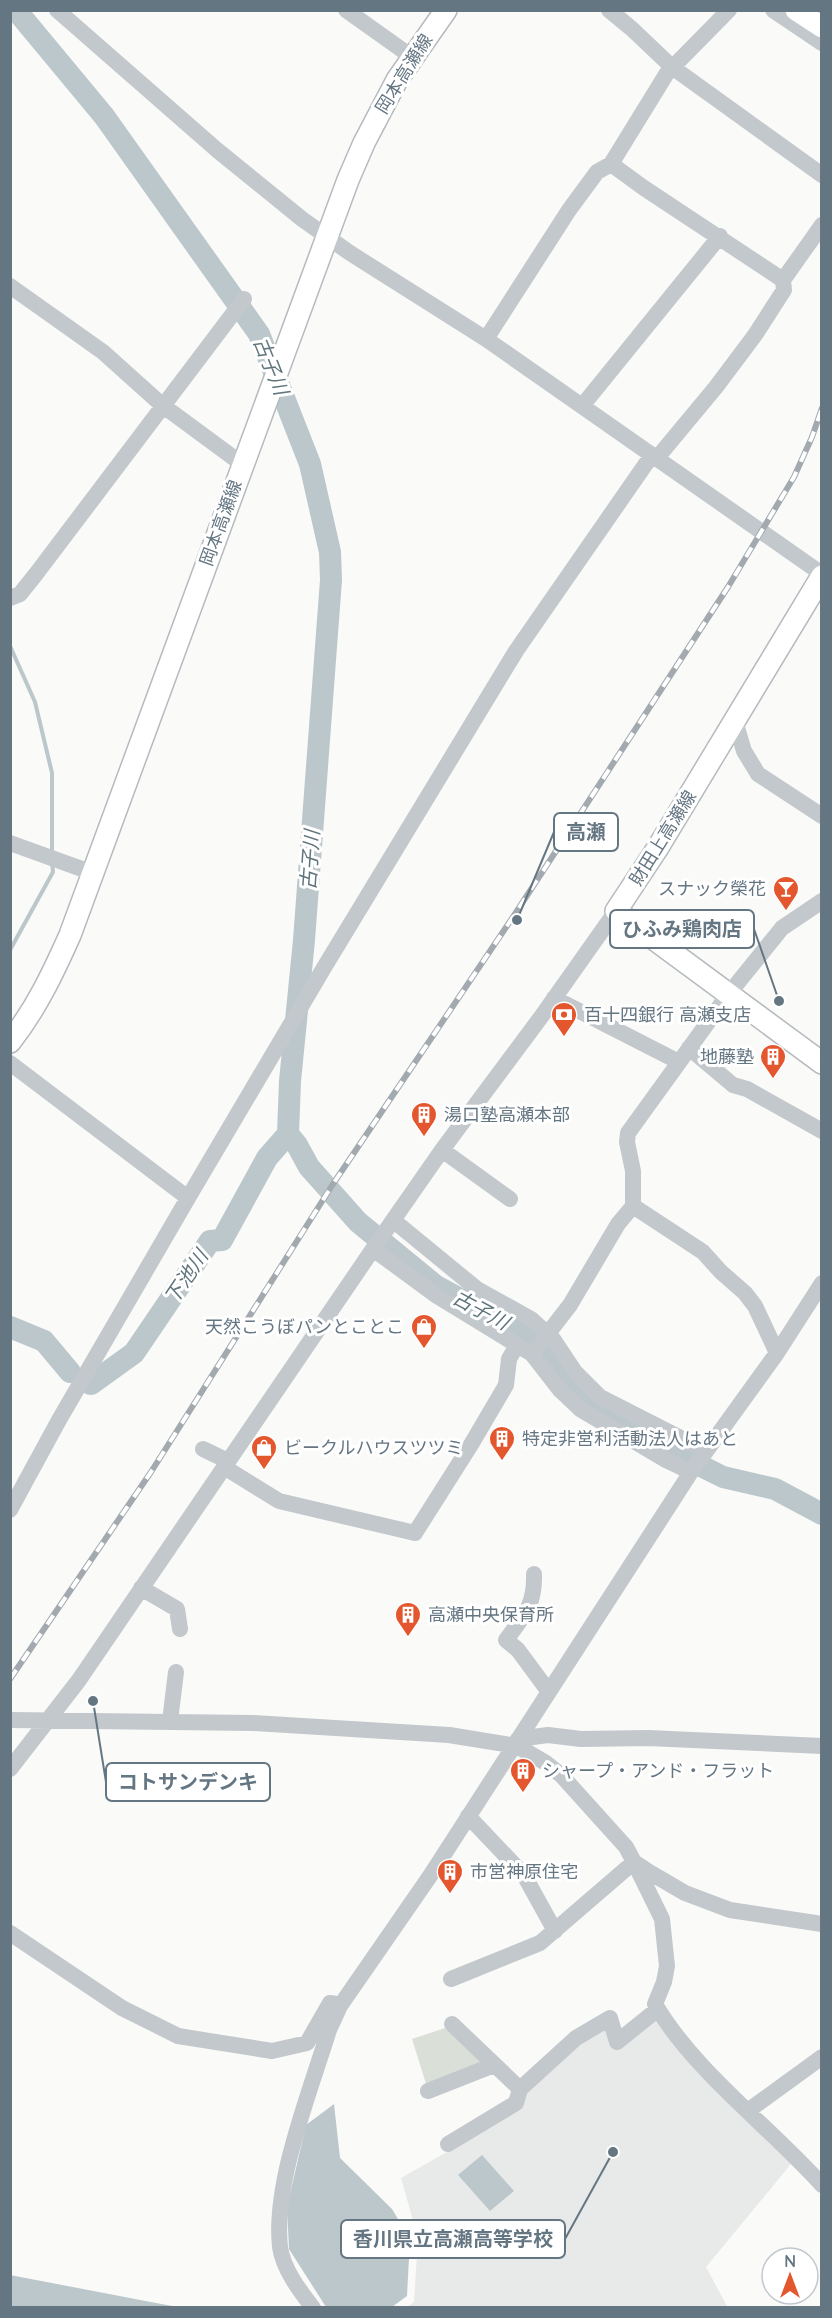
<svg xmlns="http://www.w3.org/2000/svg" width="832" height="2318" font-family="Quicksand,'Noto Sans JP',sans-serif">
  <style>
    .built { fill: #e8e9e9 }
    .green { fill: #dadfd7 }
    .water { fill: #bbc7cb }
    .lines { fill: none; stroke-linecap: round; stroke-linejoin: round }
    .stream { stroke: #bbc7cb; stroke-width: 4 }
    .river { stroke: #bbc7cb; stroke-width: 22 }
    .major-casing { stroke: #b5babe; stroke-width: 24 }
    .minor { stroke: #c3c8cc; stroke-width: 16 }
    .major { stroke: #fff; stroke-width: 21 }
    .rail-casing { stroke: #a2aab0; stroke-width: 6 }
    .rail { stroke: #fff; stroke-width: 4; stroke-dasharray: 11; stroke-linecap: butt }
    .labels { text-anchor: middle; stroke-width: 6; stroke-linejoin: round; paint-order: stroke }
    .street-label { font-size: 18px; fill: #657683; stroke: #fff }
    .poi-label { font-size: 18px; fill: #657683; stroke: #fff; text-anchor: start }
    .water-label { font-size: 20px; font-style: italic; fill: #60757c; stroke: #fff }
    .leader { fill: none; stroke: #657683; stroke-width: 2 }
    .callout-dot { fill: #657683; stroke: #fff; stroke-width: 2 }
    .callout { fill: #fff; stroke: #657683; stroke-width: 2 }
    .callout-label { font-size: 20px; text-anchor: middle; font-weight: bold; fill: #657683 }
  </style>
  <rect width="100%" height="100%" fill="#fafaf8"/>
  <path class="built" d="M 654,2014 L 791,2164 L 706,2267 L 728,2308 L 407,2307 L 414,2302 L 418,2238 L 401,2178 L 468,2140 L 525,2091 L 576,2044 L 606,2025 L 615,2048 Z"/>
  <path class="green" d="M 445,2028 L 486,2065 L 427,2087 L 412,2039 Z"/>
  <path class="water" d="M 334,2104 L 340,2158 L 392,2209 L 410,2239 L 407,2296 L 392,2307 L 326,2307 L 289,2249 L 287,2207 L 306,2125 Z
    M 482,2155 L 514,2191 L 490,2211 L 458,2175 Z
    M 10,2275 L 156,2303 L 178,2307 L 11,2307 Z"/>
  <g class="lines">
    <path class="stream" d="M 10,12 L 13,10
      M 10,646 L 35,702 L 52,773 L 52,855
      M 10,950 L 53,872 L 52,862"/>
    <path class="river" d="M 16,10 L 104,116 L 259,334 L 310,464 L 330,552 L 331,580 L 304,940 L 290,1081 L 288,1134 L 297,1145 L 309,1167 L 358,1222 L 436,1286 L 521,1332 L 550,1355 L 581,1394 L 612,1417 L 675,1453 L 723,1477 L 775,1489 L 822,1514
      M 10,1327 L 44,1341 L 70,1372
      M 91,1384 L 134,1353 L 210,1241 L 222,1240 L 267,1158 L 288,1134"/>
    <defs>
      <path id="major" d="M 796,10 L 822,27
        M 822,576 L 657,849 L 616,911 L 822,1063
        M 10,1042 C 36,1009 53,973 70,935 L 348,180 L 364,143 L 397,80 L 446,10"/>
    </defs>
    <use href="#major" class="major-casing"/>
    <path class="minor" d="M 57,10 L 217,150 L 302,219 L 350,253 L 486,339 L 822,574
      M 346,10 L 412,57
      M 609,10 L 632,29 L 672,67 L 822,175
      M 773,10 L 822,43
      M 819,10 L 822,12
      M 611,164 L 644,188 L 783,280
      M 10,286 L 103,352 L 162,405 L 242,464
      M 486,339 L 569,210 L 597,172 L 611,164 L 667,73 L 729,10
      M 582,406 L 720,236
      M 657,458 L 716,387 L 755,335 L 784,290 L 783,280 L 822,225
      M 10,598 L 20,594 L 36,574 L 244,299
      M 735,721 L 744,751 L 758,774 L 822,816
      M 10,843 L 93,873
      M 554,998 L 679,1062
      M 689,1048 L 733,1085 L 747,1089 L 822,1131
      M 10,1063 L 188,1198
      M 442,1150 L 510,1199
      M 633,1206 L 703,1252 L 721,1272 L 745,1293 L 755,1306 L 777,1353
      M 394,1221 L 477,1289 L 531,1319 L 553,1339 L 575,1372 L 600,1397 L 706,1451
      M 373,1249 L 437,1296 L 532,1354 L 560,1390 L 580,1409 L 666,1460 L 691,1472
      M 532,1354 L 570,1305 L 618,1224 L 633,1206 L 633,1171 L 627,1142 L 628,1133 L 727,996 L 782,928 L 822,901
      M 203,1449 L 228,1461
      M 224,1467 L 279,1501 L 415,1533 L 472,1443 L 506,1385 L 509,1359 L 517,1345
      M 10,1510 L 59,1420 L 188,1198 L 325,966 L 516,651 L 652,455
      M 534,1574 C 535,1606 524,1615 506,1640 L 518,1650 L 549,1692
      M 141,1588 L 177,1609 L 180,1629
      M 10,1720 L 253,1723 L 449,1735 L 517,1746 L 546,1763 L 561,1775 L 626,1847 L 634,1862 L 649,1872 L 685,1893 L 730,1910 L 822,1924
      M 170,1721 L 176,1672
      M 518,1739 L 548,1735 L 581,1739 L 648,1738 L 822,1746
      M 10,1769 L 79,1680 L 373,1249 L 442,1150 L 541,1017 L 616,911
      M 468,1816 L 524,1875 L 555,1931
      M 10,1933 L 122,2008 L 178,2036 L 272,2051 L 307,2043 L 330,2003 L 336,2004
      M 451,1979 L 540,1943 L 634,1862 L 662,1919 L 667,1966 L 664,1982 L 655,2004 C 693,2070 770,2127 822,2185
      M 452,2024 L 520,2089
      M 428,2091 L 494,2065
      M 749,2110 L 822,2057
      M 448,2144 L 516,2103 L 520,2089 L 576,2038 L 610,2018 L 617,2042 L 658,2009
      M 313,2308 C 300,2291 283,2269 280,2247 C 273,2183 310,2092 329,2030 L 340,2006 L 430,1876 L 691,1472 L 777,1353 L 822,1283"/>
    <use href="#major" class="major"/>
    <defs>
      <path id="rail" d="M 10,1679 L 151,1472 L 333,1184 L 513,917 L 728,587 L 794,477 L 812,437 L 822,408"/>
    </defs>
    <use href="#rail" class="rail-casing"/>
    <use href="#rail" class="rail"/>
  </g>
  <defs>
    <symbol id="bar-pin" viewBox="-11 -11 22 30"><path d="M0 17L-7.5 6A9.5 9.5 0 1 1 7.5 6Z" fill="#e4572e" stroke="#fff"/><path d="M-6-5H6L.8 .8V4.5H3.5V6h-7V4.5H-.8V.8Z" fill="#fff"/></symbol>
    <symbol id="bank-pin" viewBox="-11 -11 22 30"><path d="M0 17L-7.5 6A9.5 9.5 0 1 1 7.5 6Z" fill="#e4572e" stroke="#fff"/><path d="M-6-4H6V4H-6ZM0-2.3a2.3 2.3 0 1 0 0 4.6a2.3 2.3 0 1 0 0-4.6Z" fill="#fff"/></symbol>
    <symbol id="building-pin" viewBox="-11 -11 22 30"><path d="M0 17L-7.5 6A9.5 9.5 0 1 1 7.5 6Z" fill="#e4572e" stroke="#fff"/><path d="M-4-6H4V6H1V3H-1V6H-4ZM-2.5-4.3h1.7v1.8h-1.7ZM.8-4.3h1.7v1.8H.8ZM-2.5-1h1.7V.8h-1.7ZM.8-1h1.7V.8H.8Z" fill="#fff"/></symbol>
    <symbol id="shop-pin" viewBox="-11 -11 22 30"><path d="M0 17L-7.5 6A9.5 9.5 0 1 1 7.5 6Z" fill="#e4572e" stroke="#fff"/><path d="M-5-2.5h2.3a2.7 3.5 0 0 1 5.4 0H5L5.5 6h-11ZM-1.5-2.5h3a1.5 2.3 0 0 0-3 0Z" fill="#fff"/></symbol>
  </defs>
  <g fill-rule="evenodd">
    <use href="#bar-pin" x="771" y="874" width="30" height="40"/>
    <use href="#bank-pin" x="549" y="1000" width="30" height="40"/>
    <use href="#building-pin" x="758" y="1042" width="30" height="40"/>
    <use href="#building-pin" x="409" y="1100" width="30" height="40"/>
    <use href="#shop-pin" x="409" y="1312" width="30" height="40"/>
    <use href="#building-pin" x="487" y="1424" width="30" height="40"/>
    <use href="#shop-pin" x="249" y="1433" width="30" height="40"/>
    <use href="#building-pin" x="393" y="1600" width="30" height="40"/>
    <use href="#building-pin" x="508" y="1756" width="30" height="40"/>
    <use href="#building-pin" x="435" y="1857" width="30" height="40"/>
  </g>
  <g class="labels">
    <g class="street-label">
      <text transform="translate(404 74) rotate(-58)" y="6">岡本高瀬線</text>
      <text transform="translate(221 523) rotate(-70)" y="6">岡本高瀬線</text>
      <text transform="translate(663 838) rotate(-58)" y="6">財田上高瀬線</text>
    </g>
    <g class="poi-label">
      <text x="766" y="895" text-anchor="end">スナック榮花</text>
      <text x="584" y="1021">百十四銀行 高瀬支店</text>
      <text x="754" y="1063" text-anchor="end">地藤塾</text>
      <text x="444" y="1121">湯口塾高瀬本部</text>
      <text x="404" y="1333" text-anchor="end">天然こうぼパンとことこ</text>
      <text x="522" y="1445">特定非営利活動法人はあと</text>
      <text x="284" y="1454">ビークルハウスツツミ</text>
      <text x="428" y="1621">高瀬中央保育所</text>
      <text x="542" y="1777">シャープ・アンド・フラット</text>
      <text x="470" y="1878">市営神原住宅</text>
    </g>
    <g class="water-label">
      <text transform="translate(271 366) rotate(68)" y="7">古子川</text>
      <text transform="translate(310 860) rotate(-86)" y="7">古子川</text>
      <text transform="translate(186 1277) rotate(-56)" y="7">下池川</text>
      <text transform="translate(481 1310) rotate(28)" y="7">古子川</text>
    </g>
  </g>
  <path class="leader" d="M517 920L554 832M779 1001L754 929M93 1701L106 1782M613 2152L565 2239"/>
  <g class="callout-dot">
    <circle cx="517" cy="920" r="6"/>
    <circle cx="779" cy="1001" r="6"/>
    <circle cx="93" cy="1701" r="6"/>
    <circle cx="613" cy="2152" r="6"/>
  </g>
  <g class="callout">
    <rect x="554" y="813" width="64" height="38" rx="6"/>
    <rect x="610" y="910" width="144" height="38" rx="6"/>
    <rect x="106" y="1763" width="164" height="38" rx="6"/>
    <rect x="341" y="2220" width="224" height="38" rx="6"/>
  </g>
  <g class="callout-label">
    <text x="586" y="839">高瀬</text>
    <text x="682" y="936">ひふみ鶏肉店</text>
    <text x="188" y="1789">コトサンデンキ</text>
    <text x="453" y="2246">香川県立高瀬高等学校</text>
  </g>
  <rect width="832" height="2318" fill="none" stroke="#657683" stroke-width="24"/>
  <g transform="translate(790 2276)"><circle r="28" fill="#ffffff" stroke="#c1c8cd" stroke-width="1.5"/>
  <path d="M0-4.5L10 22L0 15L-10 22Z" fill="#e4572e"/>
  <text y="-9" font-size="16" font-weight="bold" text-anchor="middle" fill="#657683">N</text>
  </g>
</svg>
